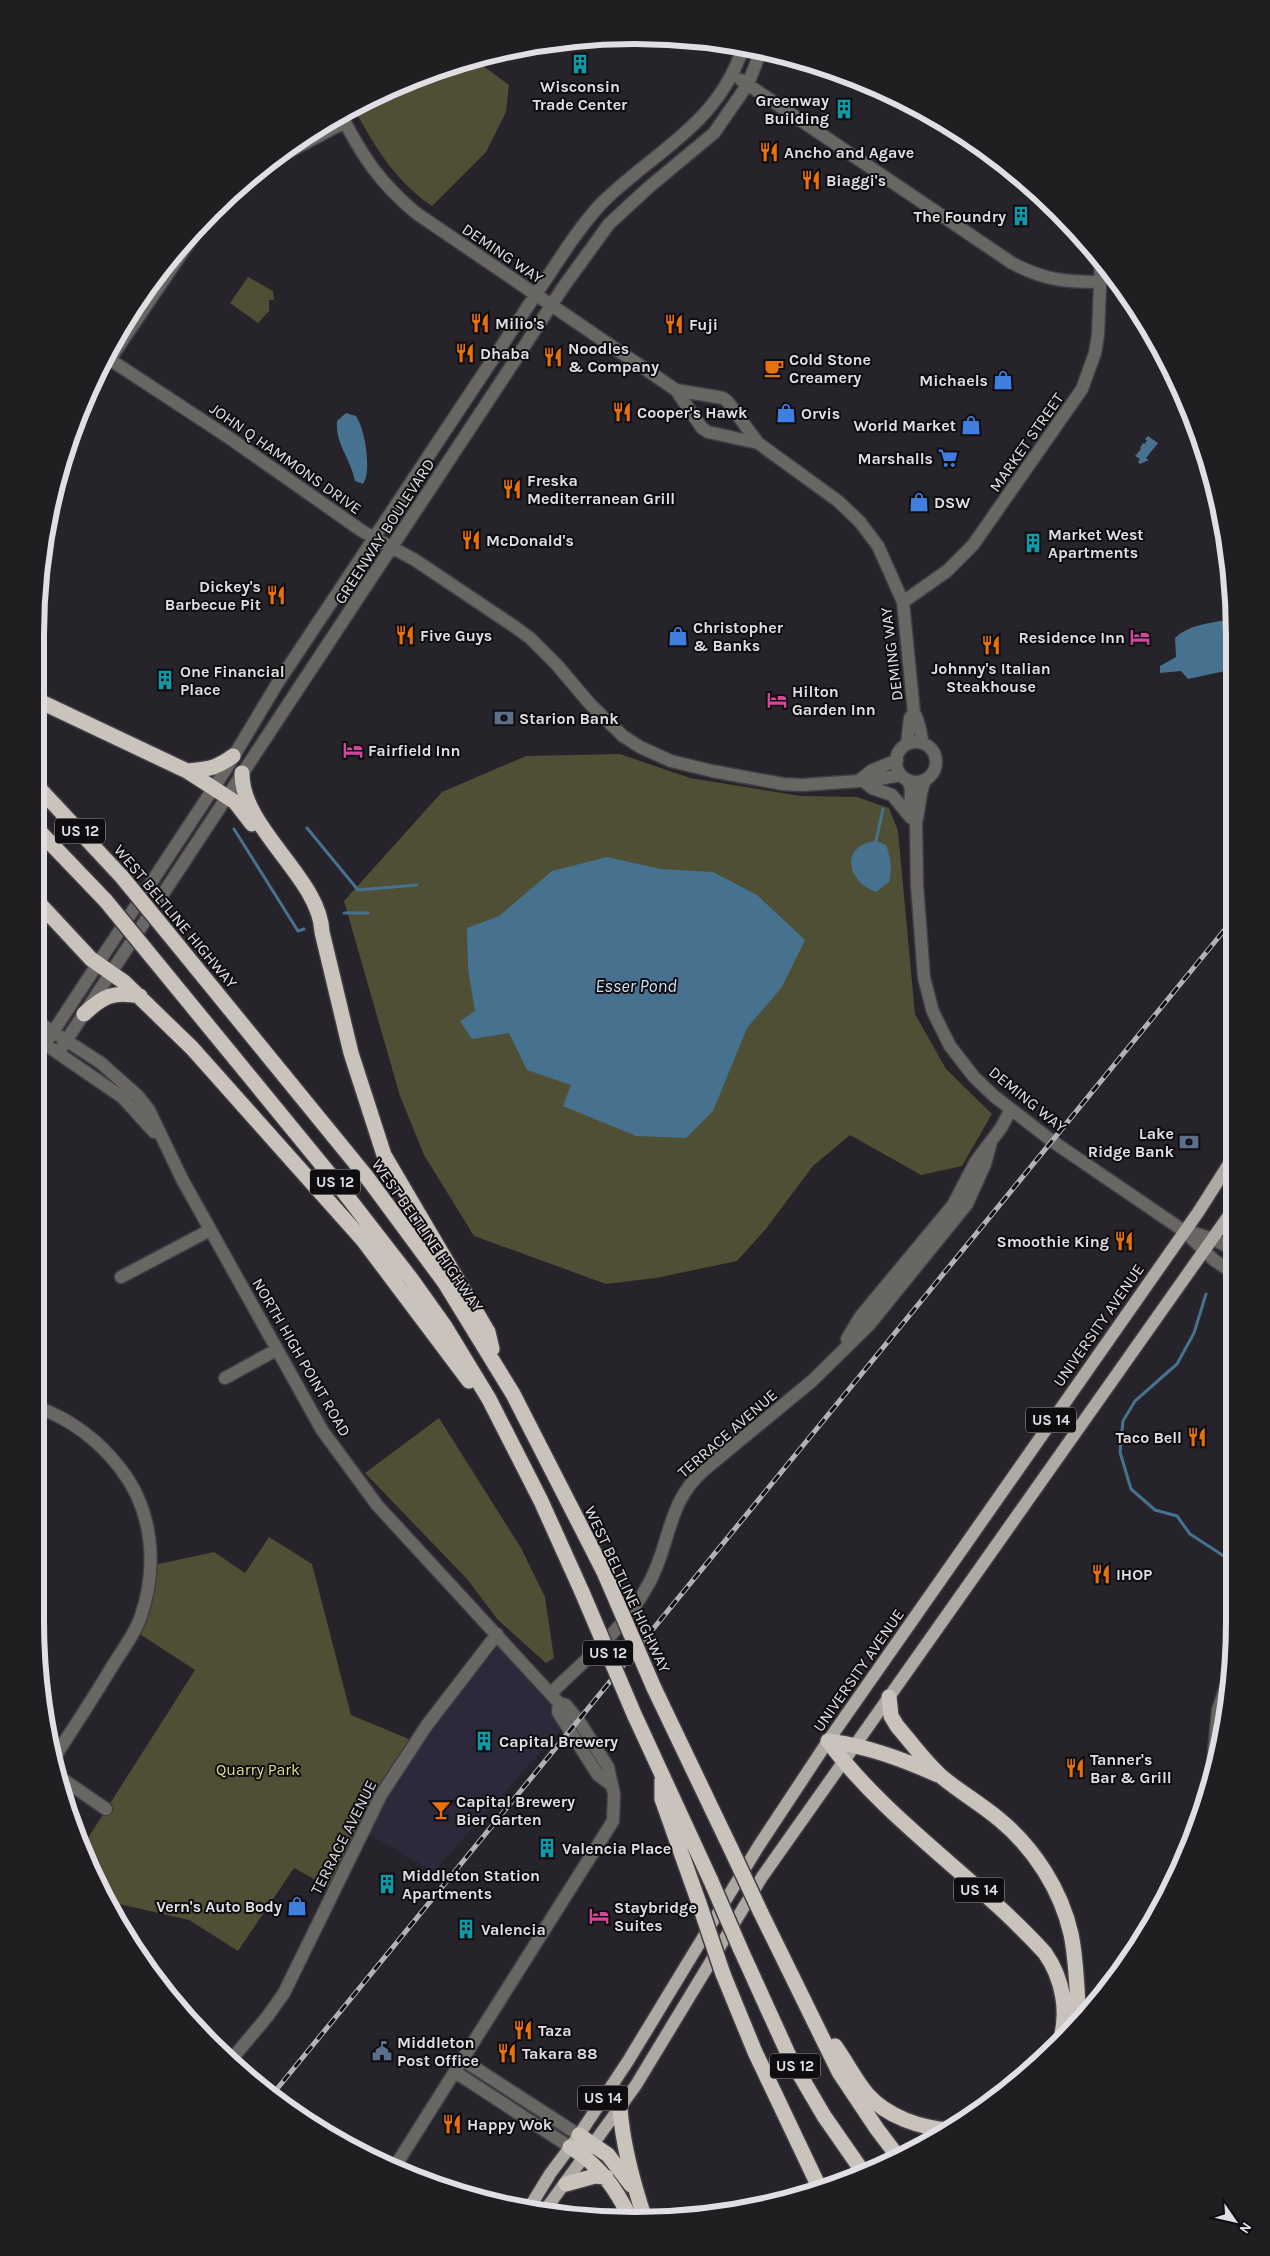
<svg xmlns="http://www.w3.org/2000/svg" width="1270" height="2256" font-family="Karla,sans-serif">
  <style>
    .industrial { fill: #2d293a }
    .green { fill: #4e4f34 }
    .water { fill: #467290 }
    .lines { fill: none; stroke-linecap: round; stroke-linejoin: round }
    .stream { stroke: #467290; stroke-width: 3 }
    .minor-casing { stroke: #403d44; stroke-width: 15 }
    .major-casing { stroke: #403d44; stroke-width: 15 }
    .highway-casing { stroke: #403d44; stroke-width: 18 }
    .minor { stroke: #696764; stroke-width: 12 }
    .major { stroke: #aea9a3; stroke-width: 12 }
    .highway { stroke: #c9c3bc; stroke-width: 15 }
    .rail-casing { stroke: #b4b2b7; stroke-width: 5 }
    .rail { stroke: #0f0d10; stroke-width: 3; stroke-dasharray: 9; stroke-linecap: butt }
    .highway-bridge-casing { stroke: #403d44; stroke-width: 18; stroke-linecap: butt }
    .highway-bridge { stroke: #c9c3bc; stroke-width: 15 }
    .labels { text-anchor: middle; stroke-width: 4; stroke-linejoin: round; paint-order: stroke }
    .shield { fill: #0f0d10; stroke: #a2a0a4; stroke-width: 1 }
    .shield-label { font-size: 15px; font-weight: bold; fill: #e1dfe4 }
    .poi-label { font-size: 16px; font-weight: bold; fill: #e1dfe4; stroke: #0f0d10; text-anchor: start }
    .street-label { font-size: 16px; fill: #e1dfe4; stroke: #0f0d10 }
    .park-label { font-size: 16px; fill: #dcdf92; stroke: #0f0d10 }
    .water-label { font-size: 18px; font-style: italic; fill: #cae5f9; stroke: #0f0d10 }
    .rim { fill: none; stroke: #e1dfe4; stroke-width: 6 }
  </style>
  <rect width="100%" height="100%" fill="#26232a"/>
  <path class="industrial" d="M 497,1634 L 541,1682 L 566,1724 L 434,1872 L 363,1831 L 373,1811 Z"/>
  <path class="green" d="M 482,65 L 509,85 L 506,112 L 486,152 L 432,206 C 393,179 376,148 353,107 C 392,83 438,76 482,65 Z
    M 248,277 L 273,291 L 274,300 L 269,300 L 269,311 L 258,323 L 230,303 Z
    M 620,754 L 690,778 L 801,796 L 857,797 L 889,808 L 898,831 L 915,1014 L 946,1069 L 992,1114 L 962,1166 L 921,1175 L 850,1135 L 813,1166 L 765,1230 L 737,1261 L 656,1278 L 606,1284 L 474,1236 L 424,1155 L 400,1096 L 344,901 L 442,792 L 526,756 Z
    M 439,1418 L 521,1548 L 545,1597 L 554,1658 L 546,1663 L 498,1620 L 467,1579 L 365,1473 Z
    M 269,1537 L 312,1564 L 351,1715 L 416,1742 L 334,1890 L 294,1868 L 238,1951 L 189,1920 L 106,1901 L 97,1887 L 81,1849 L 195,1670 L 135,1631 L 154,1565 L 214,1552 L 245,1573 Z"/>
  <path class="water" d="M 346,413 L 356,416 C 365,428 372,472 363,484 L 355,481 C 351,459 335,444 337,421 Z
    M 1148,436 L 1158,443 L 1146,458 L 1149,460 L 1140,464 L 1138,462 L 1140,459 L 1135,456 L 1141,449 L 1140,448 L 1143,443 L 1144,444 L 1147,441 L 1145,439 Z
    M 1230,620 L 1230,670 L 1188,679 L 1181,671 L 1160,673 L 1160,666 L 1176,657 L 1175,638 C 1188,625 1212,622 1230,620 Z
    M 876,841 L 886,845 C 891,857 892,869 889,882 L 876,892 C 847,882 839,845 876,841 Z
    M 607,857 L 661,869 L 713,872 L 757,895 L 805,940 L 782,987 L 747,1028 L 713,1111 L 686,1138 L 636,1136 L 563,1106 L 571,1085 L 527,1070 L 509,1033 L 472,1039 L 460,1021 L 475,1011 L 468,969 L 467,928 L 499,916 L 552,871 Z"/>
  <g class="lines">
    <path class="stream" d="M 307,828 L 358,890 L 417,885
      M 234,829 L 298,931 L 304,929
      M 876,841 L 883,809
      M 344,913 L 368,913
      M 1206,1294 L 1194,1333 L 1177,1364 L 1135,1401 L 1123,1421 L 1120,1452 L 1131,1489 L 1155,1510 L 1177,1516 L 1190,1534 L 1233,1562"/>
    <defs>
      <path id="minor" d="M 741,80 L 1012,263 C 1044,280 1065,282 1100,282
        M 341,115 C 363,157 379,182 416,213 L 676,390 L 702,428 L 708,432 L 758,443
        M 264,165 L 345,122
        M 106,357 L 228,437 L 362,531 L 415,560 L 515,627 L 530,638 L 557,665 L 590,704 L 623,736 L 640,747 L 671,761 L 712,771 L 783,784 L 802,785 L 874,780 L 901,775
        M 110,359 L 203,222
        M 676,390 L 723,398 L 728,402 L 758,443 L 838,501 L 860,522 L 878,546 L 903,602 L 914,713 C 920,721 920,734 923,743
        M 903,602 L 947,571 L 973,545 L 1082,389 L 1095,353 L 1098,335 L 1101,261
        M896 762a20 20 0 1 1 40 0a20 20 0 1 1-40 0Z
        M 907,744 L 910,718 L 914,713
        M 861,779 L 872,788 L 892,795 L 911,818
        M 861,779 L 871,771 L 897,760
        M 908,780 L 911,789 L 910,808 L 916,822 L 917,885 L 924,978 L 933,1012 L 950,1046 L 974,1077 L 994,1096 L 1052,1141 L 1184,1231 L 1214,1260 L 1232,1272
        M 916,822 C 920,808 919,793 925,780
        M 38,1022 L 101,1063 L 138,1096 L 149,1110 L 182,1179 L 322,1430 L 377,1505 L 559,1703 L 566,1705 L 579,1721 L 608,1767 L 614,1794 L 613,1821 L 394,2168
        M 45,1044 L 226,769 L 277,684 L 568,246 C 580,229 592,212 607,198 C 659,149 720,121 743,47
        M 52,1049 L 122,1097 L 154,1132
        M 58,1053 L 564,286 L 609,224 L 649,187 L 714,133 L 748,84 L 761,51
        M 1187,1231 L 1213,1239 L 1232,1249
        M 121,1277 L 210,1230
        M 847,1339 L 860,1317 L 953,1205 L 976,1161 L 1001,1128 L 1011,1109
        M 225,1378 L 276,1350
        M 39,1408 C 71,1419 100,1442 120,1468 C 153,1510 158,1566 141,1616 C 135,1634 123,1649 113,1665 C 94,1697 74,1727 54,1758
        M 551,1693 C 585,1660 625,1628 648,1585 C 671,1545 666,1503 704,1470 L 812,1381 L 869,1325 L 967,1204 L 985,1164 L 991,1142
        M 559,1703 L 558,1712 L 598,1775 L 610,1784
        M 1213,1762 L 1218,1710 L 1232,1668
        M 58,1776 L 106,1809
        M 463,2060 L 579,2135
        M 230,2061 L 267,2017 L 284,1993 L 381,1795 L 427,1725 L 497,1634
        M 455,2072 L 570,2147"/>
      <path id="major" d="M 528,2210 L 550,2174 L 579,2135 L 628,2061 L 758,1847 L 828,1741 L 1199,1211 L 1232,1159
        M 543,2213 L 636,2085 L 762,1877 L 1232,1211"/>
      <path id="highway" d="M 37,700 L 187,771 L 235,802 L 252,824
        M 187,771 C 208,769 215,769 233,756
        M 242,773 C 241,828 320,878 322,932 L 351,1053 L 384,1155 L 488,1332 L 492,1349
        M 37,786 L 122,877
        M 37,829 L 106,901
        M 37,901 L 91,959 L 124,982 L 192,1048 L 363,1240 L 469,1381
        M 167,932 L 366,1176 L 445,1283 L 513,1394 L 604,1572
        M 151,956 L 336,1182 L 412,1280 L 444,1325 L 489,1399 L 541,1501 L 582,1592
        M 84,1014 C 103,996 113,991 140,996
        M 654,1688 L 731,1849
        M 889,1697 L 891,1716 L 897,1726 C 911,1742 925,1762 942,1777 C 960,1792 981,1804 1000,1820 C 1034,1848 1061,1890 1071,1934 C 1077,1963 1077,1994 1079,2024
        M 634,1714 L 711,1881
        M 828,1741 C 887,1821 978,1879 1045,1953 C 1063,1979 1069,2012 1060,2042
        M 828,1741 C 867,1746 902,1759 938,1775
        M 662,1780 L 662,1799 L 699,1903
        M 760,1911 L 839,2072 L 877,2129 L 899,2158
        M 740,1948 L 790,2058 L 824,2116 L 865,2175
        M 723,1974 L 755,2052 L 820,2189
        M 835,2046 C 846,2061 855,2080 867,2094 C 887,2117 921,2128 950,2130
        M 620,2109 C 623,2147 633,2183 645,2219
        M 579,2135 L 608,2155 L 631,2185
        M 570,2147 C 599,2165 616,2188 630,2218
        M 566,2184 L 595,2176 L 606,2177"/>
    </defs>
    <use href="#minor" class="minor-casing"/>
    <use href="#major" class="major-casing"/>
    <use href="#highway" class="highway-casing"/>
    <use href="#minor" class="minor"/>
    <use href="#major" class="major"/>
    <use href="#highway" class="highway"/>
    <defs>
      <path id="rail" d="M 272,2095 L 1231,922"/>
    </defs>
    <use href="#rail" class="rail-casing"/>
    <use href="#rail" class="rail"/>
    <defs>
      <path id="highway-bridge" d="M 122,877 L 167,932
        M 106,901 L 151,956
        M 604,1572 L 654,1688
        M 582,1592 L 634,1714
        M 731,1849 L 760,1911
        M 711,1881 L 740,1948
        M 699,1903 L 723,1974"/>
    </defs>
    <use href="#highway-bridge" class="highway-bridge-casing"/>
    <use href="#highway-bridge" class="highway-bridge"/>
  </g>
  <defs>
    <symbol id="building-bare" viewBox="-9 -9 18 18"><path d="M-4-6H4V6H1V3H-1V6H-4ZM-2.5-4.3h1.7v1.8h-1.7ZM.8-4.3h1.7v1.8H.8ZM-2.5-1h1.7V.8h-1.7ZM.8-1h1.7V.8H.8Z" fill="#0f9aa8" stroke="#0f0d10" stroke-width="2.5" paint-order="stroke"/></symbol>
    <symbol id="restaurant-bare" viewBox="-9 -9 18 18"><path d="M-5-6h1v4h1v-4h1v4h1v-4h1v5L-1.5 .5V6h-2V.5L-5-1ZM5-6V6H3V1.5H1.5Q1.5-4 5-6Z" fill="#e8710a" stroke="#0f0d10" stroke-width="2.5" paint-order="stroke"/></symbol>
    <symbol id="cafe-bare" viewBox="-9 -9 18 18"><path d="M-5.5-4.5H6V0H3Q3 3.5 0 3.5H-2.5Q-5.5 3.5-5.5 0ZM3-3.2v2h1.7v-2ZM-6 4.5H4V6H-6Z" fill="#e8710a" stroke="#0f0d10" stroke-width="2.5" paint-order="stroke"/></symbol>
    <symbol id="shop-bare" viewBox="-9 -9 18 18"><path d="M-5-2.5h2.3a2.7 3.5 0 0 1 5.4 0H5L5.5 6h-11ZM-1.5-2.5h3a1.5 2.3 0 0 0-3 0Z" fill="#3f7fe0" stroke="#0f0d10" stroke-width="2.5" paint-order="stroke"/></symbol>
    <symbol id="supermarket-bare" viewBox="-9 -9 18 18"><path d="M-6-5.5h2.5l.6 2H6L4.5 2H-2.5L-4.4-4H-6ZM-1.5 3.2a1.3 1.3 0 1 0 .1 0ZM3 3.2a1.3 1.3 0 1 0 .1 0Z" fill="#3f7fe0" stroke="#0f0d10" stroke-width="2.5" paint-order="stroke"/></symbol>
    <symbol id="hotel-bare" viewBox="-9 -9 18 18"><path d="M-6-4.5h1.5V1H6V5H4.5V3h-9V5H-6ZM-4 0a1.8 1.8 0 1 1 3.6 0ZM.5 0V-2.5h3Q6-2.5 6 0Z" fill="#d1479c" stroke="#0f0d10" stroke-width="2.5" paint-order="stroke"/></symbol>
    <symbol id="bank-bare" viewBox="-9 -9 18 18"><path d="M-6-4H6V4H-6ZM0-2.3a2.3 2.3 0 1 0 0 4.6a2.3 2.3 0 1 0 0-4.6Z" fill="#5c6f8a" stroke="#0f0d10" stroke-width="2.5" paint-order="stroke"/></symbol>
    <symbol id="bar-bare" viewBox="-9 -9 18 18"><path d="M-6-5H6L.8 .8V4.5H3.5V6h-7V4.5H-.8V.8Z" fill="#e8710a" stroke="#0f0d10" stroke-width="2.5" paint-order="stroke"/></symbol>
    <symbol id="civic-bare" viewBox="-9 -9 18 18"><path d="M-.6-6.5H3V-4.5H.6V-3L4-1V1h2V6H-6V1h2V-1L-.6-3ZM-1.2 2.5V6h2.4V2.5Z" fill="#5c6f8a" stroke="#0f0d10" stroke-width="2.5" paint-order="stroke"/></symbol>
  </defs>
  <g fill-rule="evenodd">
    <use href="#building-bare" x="566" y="50" width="28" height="28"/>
    <use href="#building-bare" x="830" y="95" width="28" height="28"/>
    <use href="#restaurant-bare" x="755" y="138" width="28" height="28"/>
    <use href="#restaurant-bare" x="797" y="166" width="28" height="28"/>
    <use href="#building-bare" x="1007" y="202" width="28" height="28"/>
    <use href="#restaurant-bare" x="466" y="309" width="28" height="28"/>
    <use href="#restaurant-bare" x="660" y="310" width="28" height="28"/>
    <use href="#restaurant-bare" x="451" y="339" width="28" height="28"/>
    <use href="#restaurant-bare" x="539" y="343" width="28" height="28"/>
    <use href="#cafe-bare" x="760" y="354" width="28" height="28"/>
    <use href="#shop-bare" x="989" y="366" width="28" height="28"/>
    <use href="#restaurant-bare" x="608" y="398" width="28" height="28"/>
    <use href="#shop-bare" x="772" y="399" width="28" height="28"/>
    <use href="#shop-bare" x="957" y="411" width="28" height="28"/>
    <use href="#supermarket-bare" x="934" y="444" width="28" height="28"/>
    <use href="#restaurant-bare" x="498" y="475" width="28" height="28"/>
    <use href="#shop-bare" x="905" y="488" width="28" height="28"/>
    <use href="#restaurant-bare" x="457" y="526" width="28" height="28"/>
    <use href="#building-bare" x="1019" y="529" width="28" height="28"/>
    <use href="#restaurant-bare" x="262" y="581" width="28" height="28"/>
    <use href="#restaurant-bare" x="391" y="621" width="28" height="28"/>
    <use href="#shop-bare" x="664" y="622" width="28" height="28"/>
    <use href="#hotel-bare" x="1126" y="623" width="28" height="28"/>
    <use href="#restaurant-bare" x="977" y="631" width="28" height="28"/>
    <use href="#building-bare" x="151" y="666" width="28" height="28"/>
    <use href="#hotel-bare" x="763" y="686" width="28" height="28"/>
    <use href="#bank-bare" x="490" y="704" width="28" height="28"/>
    <use href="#hotel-bare" x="339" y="736" width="28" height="28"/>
    <use href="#bank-bare" x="1175" y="1128" width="28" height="28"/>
    <use href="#restaurant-bare" x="1110" y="1227" width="28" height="28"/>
    <use href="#restaurant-bare" x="1183" y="1423" width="28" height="28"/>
    <use href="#restaurant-bare" x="1087" y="1560" width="28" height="28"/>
    <use href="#building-bare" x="470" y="1727" width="28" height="28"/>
    <use href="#restaurant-bare" x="1061" y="1754" width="28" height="28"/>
    <use href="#bar-bare" x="427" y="1796" width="28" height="28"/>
    <use href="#building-bare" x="533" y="1834" width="28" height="28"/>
    <use href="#building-bare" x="373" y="1870" width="28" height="28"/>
    <use href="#shop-bare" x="283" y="1892" width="28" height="28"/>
    <use href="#hotel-bare" x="585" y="1902" width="28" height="28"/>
    <use href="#building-bare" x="452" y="1915" width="28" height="28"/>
    <use href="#restaurant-bare" x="509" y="2016" width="28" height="28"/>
    <use href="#civic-bare" x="368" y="2037" width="28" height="28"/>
    <use href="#restaurant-bare" x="493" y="2039" width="28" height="28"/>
    <use href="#restaurant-bare" x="438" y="2110" width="28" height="28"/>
  </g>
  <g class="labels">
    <g class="shield">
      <rect x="55" y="818.5" width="50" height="25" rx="4"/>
      <rect x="310" y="1169.5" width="50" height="25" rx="4"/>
      <rect x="1026" y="1407.5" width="50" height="25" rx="4"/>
      <rect x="583" y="1640.5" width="50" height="25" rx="4"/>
      <rect x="954" y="1877.5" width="50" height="25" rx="4"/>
      <rect x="770" y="2053.5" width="50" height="25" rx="4"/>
      <rect x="578" y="2085.5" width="50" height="25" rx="4"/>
    </g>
    <g class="shield-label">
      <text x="80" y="836">US 12</text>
      <text x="335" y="1187">US 12</text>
      <text x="1051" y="1425">US 14</text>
      <text x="608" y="1658">US 12</text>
      <text x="979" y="1895">US 14</text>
      <text x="795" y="2071">US 12</text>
      <text x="603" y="2103">US 14</text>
    </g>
    <g class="poi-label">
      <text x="580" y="92" text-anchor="middle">Wisconsin<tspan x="580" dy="18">Trade Center</tspan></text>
      <text x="829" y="106" text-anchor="end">Greenway<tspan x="829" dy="18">Building</tspan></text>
      <text x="784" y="158">Ancho and Agave</text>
      <text x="826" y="186">Biaggi's</text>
      <text x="1006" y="222" text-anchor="end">The Foundry</text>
      <text x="495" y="329">Milio's</text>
      <text x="689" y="330">Fuji</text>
      <text x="568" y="354">Noodles<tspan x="568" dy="18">&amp; Company</tspan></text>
      <text x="480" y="359">Dhaba</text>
      <text x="789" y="365">Cold Stone<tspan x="789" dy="18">Creamery</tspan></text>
      <text x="988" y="386" text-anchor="end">Michaels</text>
      <text x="637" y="418">Cooper's Hawk</text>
      <text x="801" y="419">Orvis</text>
      <text x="956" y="431" text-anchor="end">World Market</text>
      <text x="933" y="464" text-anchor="end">Marshalls</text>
      <text x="527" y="486">Freska<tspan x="527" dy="18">Mediterranean Grill</tspan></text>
      <text x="934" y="508">DSW</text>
      <text x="1048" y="540">Market West<tspan x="1048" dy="18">Apartments</tspan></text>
      <text x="486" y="546">McDonald's</text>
      <text x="261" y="592" text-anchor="end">Dickey's<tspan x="261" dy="18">Barbecue Pit</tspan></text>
      <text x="693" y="633">Christopher<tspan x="693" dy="18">&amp; Banks</tspan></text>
      <text x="420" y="641">Five Guys</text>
      <text x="1125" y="643" text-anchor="end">Residence Inn</text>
      <text x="991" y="674" text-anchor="middle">Johnny's Italian<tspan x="991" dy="18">Steakhouse</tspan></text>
      <text x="180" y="677">One Financial<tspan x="180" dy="18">Place</tspan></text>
      <text x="792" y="697">Hilton<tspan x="792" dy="18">Garden Inn</tspan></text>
      <text x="519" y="724">Starion Bank</text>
      <text x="368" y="756">Fairfield Inn</text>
      <text x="1174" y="1139" text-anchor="end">Lake<tspan x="1174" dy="18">Ridge Bank</tspan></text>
      <text x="1109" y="1247" text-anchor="end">Smoothie King</text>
      <text x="1182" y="1443" text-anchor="end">Taco Bell</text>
      <text x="1116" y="1580">IHOP</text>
      <text x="499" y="1747">Capital Brewery</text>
      <text x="1090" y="1765">Tanner's<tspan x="1090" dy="18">Bar &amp; Grill</tspan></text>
      <text x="456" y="1807">Capital Brewery<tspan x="456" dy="18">Bier Garten</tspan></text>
      <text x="562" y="1854">Valencia Place</text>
      <text x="402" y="1881">Middleton Station<tspan x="402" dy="18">Apartments</tspan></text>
      <text x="282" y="1912" text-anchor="end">Vern's Auto Body</text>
      <text x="614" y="1913">Staybridge<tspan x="614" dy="18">Suites</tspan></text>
      <text x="481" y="1935">Valencia</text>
      <text x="538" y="2036">Taza</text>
      <text x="397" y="2048">Middleton<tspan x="397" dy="18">Post Office</tspan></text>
      <text x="522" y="2059">Takara 88</text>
      <text x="467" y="2130">Happy Wok</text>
    </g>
    <g class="street-label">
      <text transform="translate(503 253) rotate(34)" y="6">DEMING WAY</text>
      <text transform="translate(1026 442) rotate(-55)" y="6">MARKET STREET</text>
      <text transform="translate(286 458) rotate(35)" y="6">JOHN Q HAMMONS DRIVE</text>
      <text transform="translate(384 531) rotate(-57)" y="6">GREENWAY BOULEVARD</text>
      <text transform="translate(891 654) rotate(-97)" y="6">DEMING WAY</text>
      <text transform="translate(176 916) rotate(50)" y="6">WEST BELTLINE HIGHWAY</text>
      <text transform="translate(1028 1099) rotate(39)" y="6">DEMING WAY</text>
      <text transform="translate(428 1235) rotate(55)" y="6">WEST BELTLINE HIGHWAY</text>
      <text transform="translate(1098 1325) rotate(-55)" y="6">UNIVERSITY AVENUE</text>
      <text transform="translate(302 1357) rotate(60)" y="6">NORTH HIGH POINT ROAD</text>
      <text transform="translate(727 1433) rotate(-41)" y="6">TERRACE AVENUE</text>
      <text transform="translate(628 1589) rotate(65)" y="6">WEST BELTLINE HIGHWAY</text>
      <text transform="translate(858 1670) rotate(-55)" y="6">UNIVERSITY AVENUE</text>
      <text transform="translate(343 1837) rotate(-63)" y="6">TERRACE AVENUE</text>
    </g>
    <g class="park-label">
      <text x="258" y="1775">Quarry Park</text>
    </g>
    <g class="water-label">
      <text x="636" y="992">Esser Pond</text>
    </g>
  </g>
  <path d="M0 0H1270V2256H0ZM635 44H635A591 591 0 0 1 1226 635V1621A591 591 0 0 1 635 2212H635A591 591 0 0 1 44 1621V635A591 591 0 0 1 635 44Z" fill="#201e21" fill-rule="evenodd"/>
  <path class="rim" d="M635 44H635A591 591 0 0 1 1226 635V1621A591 591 0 0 1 635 2212H635A591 591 0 0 1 44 1621V635A591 591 0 0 1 635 44Z"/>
  <g transform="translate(1235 2221) rotate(124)" stroke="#0f0d10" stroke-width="4" paint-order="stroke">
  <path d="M0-4L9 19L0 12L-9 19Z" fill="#e1dfe4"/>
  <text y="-8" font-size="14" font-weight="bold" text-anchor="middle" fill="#e1dfe4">N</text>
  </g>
</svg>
